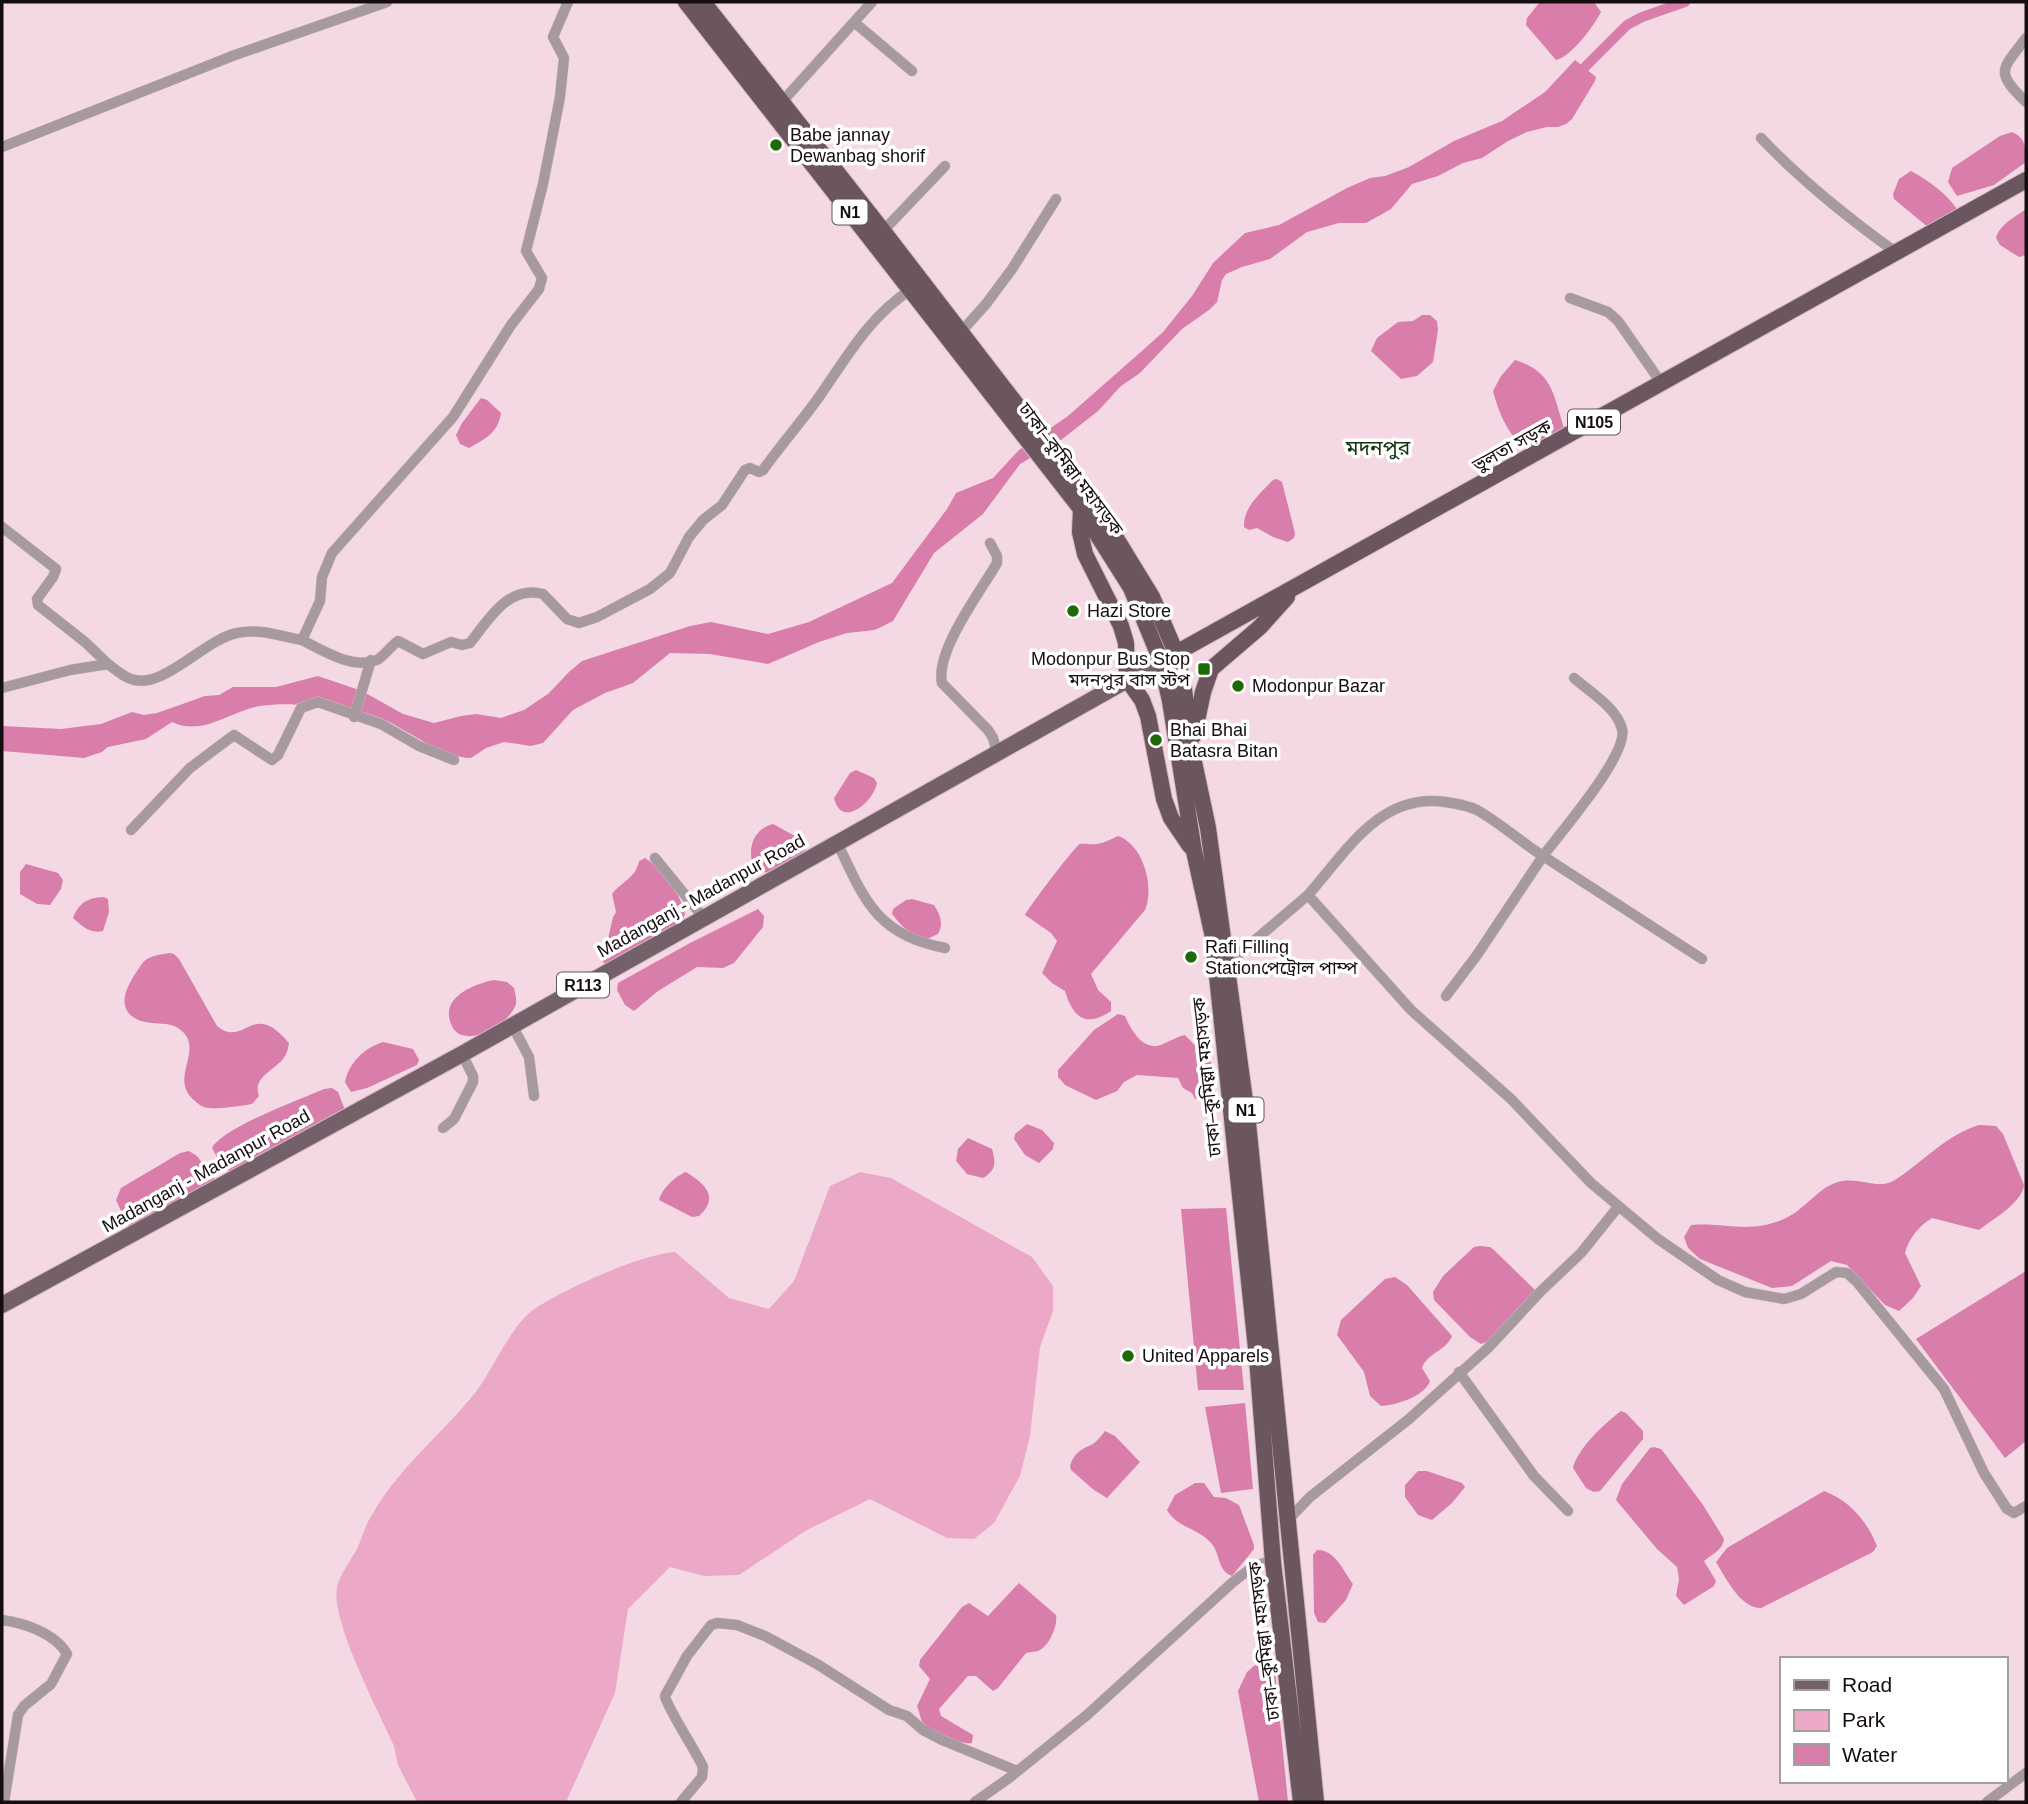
<svg xmlns="http://www.w3.org/2000/svg" width="2028" height="1804" font-family="Arial,'Noto Sans Bengali',sans-serif">
  <style>
    .green { fill: #eba9c7 }
    .water { fill: #d97daa }
    .lines { fill: none; stroke-linecap: round; stroke-linejoin: round }
    .canal { stroke: #d97daa; stroke-width: 10 }
    .minor-casing { stroke: #d0b8c2; stroke-width: 11 }
    .primary-casing { stroke: #d0b8c2; stroke-width: 18 }
    .trunk-casing { stroke: #d0b8c2; stroke-width: 18 }
    .minor { stroke: #a69a9f; stroke-width: 10 }
    .primary { stroke: #746069; stroke-width: 16 }
    .trunk { stroke: #6b565f; stroke-width: 16 }
    .poi-dot { fill: #1f6a08; stroke: #fff; stroke-width: 2.5 }
    .labels { text-anchor: middle; stroke-width: 7; stroke-linejoin: round; paint-order: stroke }
    .shield { fill: #fff; stroke: #5c5658; stroke-width: 2 }
    .shield-label { font-size: 16px; font-weight: bold; fill: #160d11 }
    .poi-label { font-size: 18px; fill: #160d11; stroke: #fff; text-anchor: start }
    .street-label { font-size: 18px; fill: #160d11; stroke: #fff }
    .quarter-label { font-size: 21px; fill: #103308; stroke: #fff }
  </style>
  <rect width="100%" height="100%" fill="#f4d9e4"/>
  <path class="green" d="M 860,1172 L 891,1178 L 1032,1257 L 1053,1286 L 1053,1311 L 1040,1347 L 1030,1436 L 1020,1476 L 994,1523 L 974,1539 L 947,1538 L 870,1499 L 805,1531 L 739,1575 L 704,1576 L 670,1567 L 628,1609 L 615,1693 L 566,1802 L 417,1802 L 398,1765 L 394,1746 C 379,1712 330,1620 337,1587 C 340,1574 351,1560 357,1549 C 362,1538 365,1525 372,1515 C 398,1468 442,1434 475,1393 C 493,1370 510,1327 533,1310 C 562,1290 641,1254 675,1252 L 729,1298 L 769,1309 L 794,1281 L 830,1186 Z"/>
  <path class="water" d="M 1540,2 L 1594,2 L 1601,12 C 1594,26 1571,57 1556,60 L 1526,25 L 1527,18 Z
    M 1575,60 L 1596,77 L 1595,81 L 1572,119 L 1566,124 L 1558,127 L 1547,127 L 1527,132 L 1508,141 L 1482,158 L 1463,163 L 1438,176 L 1412,184 L 1391,209 L 1366,223 L 1339,223 L 1307,232 L 1270,259 L 1242,267 L 1226,274 L 1222,280 L 1217,302 L 1209,310 L 1182,329 L 1140,373 L 1121,386 L 1098,411 L 1061,440 L 1020,464 L 983,514 L 934,553 L 893,621 L 875,630 L 847,633 L 819,642 L 768,664 L 710,654 L 670,653 L 633,683 L 605,693 L 573,710 L 543,743 L 531,746 L 504,742 L 486,748 L 471,758 C 443,758 409,731 383,719 C 360,709 328,706 303,705 C 290,704 273,704 260,706 C 231,711 202,737 172,722 L 146,739 L 108,747 L 102,752 L 84,758 L 2,751 L 2,726 L 61,729 L 101,724 L 132,712 L 144,715 L 157,713 L 205,696 L 219,695 L 233,687 L 276,687 L 318,676 L 362,691 L 403,714 L 434,723 L 461,716 L 476,714 L 501,718 L 524,710 L 548,694 L 569,672 L 582,661 L 690,626 L 711,622 L 768,634 L 809,622 L 892,583 L 947,509 L 956,493 L 993,478 L 1019,450 L 1068,416 L 1143,350 L 1163,332 L 1192,296 L 1213,263 L 1245,233 L 1279,225 L 1347,188 L 1370,178 L 1385,176 L 1409,167 L 1454,141 L 1502,121 L 1545,92 Z
    M 2012,132 C 2026,138 2026,148 2026,162 L 1994,185 L 1957,196 L 1948,182 L 1952,168 L 2000,136 Z
    M 1911,171 C 1929,181 1945,192 1957,209 L 1956,213 L 1929,228 L 1894,199 L 1893,194 L 1899,179 Z
    M 2026,209 L 2026,255 L 2019,257 L 2000,245 L 1996,238 C 2000,224 2015,217 2026,209 Z
    M 1422,315 L 1430,315 L 1437,321 L 1438,330 L 1433,362 L 1417,376 L 1401,379 L 1371,351 L 1377,338 L 1398,322 L 1413,321 Z
    M 1515,360 C 1553,372 1553,394 1564,428 L 1561,435 L 1533,453 C 1510,441 1499,414 1493,391 L 1501,376 Z
    M 481,398 L 487,400 L 501,413 C 498,433 485,439 469,448 L 460,444 L 456,435 L 462,423 Z
    M 1277,479 L 1282,482 L 1295,533 L 1294,538 L 1288,542 L 1273,537 L 1257,528 L 1249,530 L 1244,527 C 1243,507 1261,493 1273,480 Z
    M 856,770 L 874,778 L 877,783 C 873,803 841,829 834,798 L 850,773 Z
    M 773,824 L 806,842 L 808,846 C 799,861 772,877 755,871 C 747,854 750,830 773,824 Z
    M 1118,836 C 1143,844 1155,887 1145,910 L 1091,974 L 1098,990 L 1111,1002 L 1111,1011 C 1086,1028 1073,1018 1065,991 L 1052,983 L 1042,973 L 1057,941 L 1051,933 L 1025,915 C 1029,907 1075,846 1080,844 C 1085,843 1092,845 1097,844 C 1104,843 1112,839 1118,836 Z
    M 645,858 C 662,869 681,894 685,914 L 682,922 L 606,966 L 597,953 L 608,939 L 613,917 L 616,912 L 612,894 C 621,882 636,878 639,861 Z
    M 26,864 L 58,873 L 63,880 L 61,889 L 50,905 L 37,904 L 20,894 L 20,872 Z
    M 103,897 L 108,899 L 109,912 L 103,931 C 90,934 82,926 73,918 C 79,903 87,898 103,897 Z
    M 912,899 L 934,905 C 940,915 944,923 938,934 L 925,940 C 911,935 901,926 892,914 L 893,909 L 906,900 Z
    M 758,909 L 764,916 L 763,927 L 734,963 L 723,968 L 697,967 L 658,991 L 634,1011 L 625,1005 L 617,990 L 618,983 L 690,943 Z
    M 170,953 L 174,954 L 179,959 L 217,1026 C 245,1049 252,998 289,1043 C 288,1049 287,1054 283,1059 C 273,1071 252,1078 259,1096 L 252,1104 C 238,1106 223,1109 209,1108 C 204,1108 199,1105 195,1101 C 168,1079 203,1052 183,1032 C 170,1018 148,1028 133,1017 C 117,1005 127,987 135,974 C 139,969 142,961 149,958 C 155,955 163,954 170,953 Z
    M 494,980 L 507,982 L 514,988 C 515,993 517,999 516,1004 C 510,1022 480,1041 462,1035 C 457,1034 453,1029 451,1024 C 440,997 474,984 494,980 Z
    M 1118,1014 L 1125,1016 C 1131,1030 1144,1053 1163,1044 C 1171,1041 1176,1037 1185,1035 L 1211,1062 L 1213,1085 L 1199,1098 L 1195,1099 L 1192,1093 L 1183,1088 L 1178,1078 L 1137,1075 L 1124,1082 L 1117,1091 L 1096,1100 L 1065,1085 L 1058,1077 L 1058,1070 L 1094,1030 Z
    M 383,1042 L 413,1049 L 419,1060 L 417,1065 L 367,1088 L 351,1092 L 345,1082 C 349,1063 364,1048 383,1042 Z
    M 332,1088 L 338,1092 L 345,1110 L 237,1171 L 230,1172 L 220,1163 L 212,1148 C 224,1127 299,1100 324,1089 Z
    M 1027,1124 L 1042,1130 L 1054,1143 L 1053,1149 L 1039,1163 L 1025,1155 L 1014,1139 L 1015,1134 Z
    M 1979,1125 L 1996,1126 L 2003,1134 L 2024,1185 C 2022,1203 1993,1219 1979,1230 L 1932,1218 C 1919,1226 1909,1238 1905,1253 L 1921,1286 L 1913,1298 L 1899,1311 L 1885,1305 L 1847,1265 L 1831,1261 L 1792,1286 L 1772,1288 L 1700,1259 L 1688,1248 L 1684,1237 L 1691,1225 C 1727,1222 1750,1235 1786,1218 C 1804,1210 1819,1187 1838,1182 C 1860,1176 1877,1191 1895,1180 C 1923,1162 1946,1135 1979,1125 Z
    M 968,1138 L 992,1149 C 996,1163 996,1170 983,1178 L 967,1174 L 956,1161 L 958,1149 Z
    M 189,1151 L 197,1156 L 214,1178 L 213,1185 L 130,1230 L 116,1200 L 121,1188 L 180,1153 Z
    M 686,1172 C 705,1184 720,1197 699,1216 L 692,1217 L 659,1200 C 662,1189 675,1176 686,1172 Z
    M 1226,1208 L 1244,1390 L 1198,1390 L 1181,1209 Z
    M 1480,1246 L 1490,1247 L 1495,1251 L 1535,1290 L 1534,1293 L 1489,1341 L 1481,1344 L 1470,1337 L 1434,1300 L 1433,1292 L 1443,1276 L 1474,1247 Z
    M 2026,1271 L 2026,1441 L 2005,1458 L 1916,1339 Z
    M 1395,1277 L 1407,1285 L 1452,1336 C 1446,1351 1427,1353 1422,1368 L 1430,1381 C 1424,1397 1396,1405 1381,1406 L 1370,1396 L 1364,1372 L 1337,1335 L 1341,1320 L 1385,1279 Z
    M 1245,1403 L 1253,1489 L 1221,1493 L 1205,1407 Z
    M 1621,1411 L 1626,1413 L 1643,1431 L 1643,1439 L 1600,1491 L 1594,1492 L 1586,1488 L 1573,1468 C 1577,1449 1606,1422 1621,1411 Z
    M 1105,1431 L 1115,1436 L 1140,1462 L 1107,1498 L 1094,1490 L 1071,1470 L 1070,1466 C 1074,1453 1080,1450 1091,1445 C 1097,1442 1101,1436 1105,1431 Z
    M 1654,1447 L 1661,1449 L 1665,1454 L 1703,1505 L 1724,1539 C 1723,1550 1711,1555 1704,1561 L 1716,1581 L 1714,1586 L 1684,1605 L 1676,1596 L 1679,1579 L 1677,1567 L 1657,1549 L 1616,1500 L 1622,1484 L 1650,1448 Z
    M 1418,1471 L 1427,1471 L 1462,1483 L 1465,1487 L 1452,1503 L 1432,1520 L 1418,1515 L 1405,1497 L 1405,1485 Z
    M 1195,1483 L 1204,1483 L 1214,1497 L 1226,1498 L 1239,1505 L 1254,1545 L 1254,1549 L 1232,1576 C 1217,1570 1221,1556 1212,1544 C 1199,1528 1177,1528 1167,1510 L 1175,1495 Z
    M 1824,1491 C 1850,1501 1867,1521 1877,1546 L 1873,1552 L 1761,1608 C 1740,1608 1726,1578 1716,1562 L 1727,1548 Z
    M 1317,1550 C 1335,1549 1344,1572 1353,1584 L 1346,1600 L 1325,1623 L 1318,1622 L 1314,1613 L 1313,1555 Z
    M 1019,1583 L 1056,1615 C 1058,1626 1049,1647 1038,1651 C 1034,1652 1030,1652 1026,1653 L 998,1688 L 993,1691 L 976,1676 L 968,1676 L 939,1709 L 941,1716 L 973,1735 L 972,1743 C 964,1745 933,1734 927,1728 C 921,1723 920,1714 917,1706 L 930,1679 L 919,1666 L 920,1660 L 962,1607 L 969,1603 L 988,1616 Z
    M 1255,1665 L 1275,1671 L 1288,1802 L 1259,1802 L 1238,1691 L 1247,1672 Z"/>
  <g class="lines">
    <path class="canal" d="M 1575,77 L 1627,25 L 1642,17 L 1685,2"/>
    <defs>
      <path id="minor" d="M 854,22 L 912,71
        M 2026,38 C 2002,70 1994,71 2026,102
        M 781,103 L 872,2
        M 1761,138 C 1803,182 1848,218 1897,253
        M 2,147 L 235,55 L 387,2
        M 883,231 L 945,166
        M 1570,298 L 1608,312 L 1618,321 L 1662,384
        M 960,333 L 986,304 L 1012,269 L 1056,199
        M 2,527 L 56,569 L 53,577 L 37,599 L 38,605 L 85,642 L 108,664
        M 990,543 L 997,556 L 997,563 C 981,591 935,651 942,683 L 988,730 L 993,738 L 997,753
        M 302,640 C 322,650 353,670 377,660 C 384,656 391,646 398,641 L 423,654 L 451,642 L 462,645 L 470,643 C 489,619 508,585 543,594 L 567,619 L 579,623 L 597,617 L 650,589 L 670,573 L 689,537 L 703,520 L 722,505 L 745,470 L 750,468 L 759,472 L 763,470 C 781,445 801,422 819,397 C 847,357 868,318 910,290
        M 2,688 L 70,670 L 108,664 C 115,669 122,676 131,679 C 162,691 205,639 237,633 C 260,628 279,636 302,640 L 320,601 L 322,577 L 332,553 L 453,417 L 511,325 L 539,289 L 542,278 L 526,251 L 543,184 L 560,97 L 564,58 L 553,37 L 568,2
        M 354,717 L 371,660
        M 131,830 L 190,768 L 234,735 L 272,760 L 278,755 L 301,708 L 318,702 L 381,724 L 419,746 L 454,760
        M 837,842 C 864,899 876,935 945,948
        M 655,858 L 703,917
        M 1308,895 C 1347,851 1380,792 1446,802 C 1457,804 1467,805 1477,810 C 1500,823 1521,842 1543,856 C 1560,833 1629,754 1622,729 C 1617,708 1590,692 1574,678
        M 1227,964 L 1308,895 L 1411,1010 L 1511,1099 L 1591,1183 L 1658,1239 L 1718,1280 L 1745,1292 L 1784,1299 L 1801,1294 L 1836,1272 L 1847,1273 L 1857,1282 L 1944,1389 L 1984,1473 L 2007,1509 L 2014,1513 L 2026,1506
        M 1446,996 L 1477,955 L 1543,856 L 1702,959
        M 512,1025 L 529,1057 L 534,1096
        M 443,1128 L 454,1119 L 473,1082 L 473,1076 L 462,1054
        M 1459,1372 L 1534,1476 L 1568,1511
        M 1287,1521 L 1310,1497 L 1409,1419 L 1488,1348 L 1540,1292 L 1581,1253 L 1618,1207
        M 2,1620 C 24,1623 55,1633 67,1654 L 51,1684 L 24,1706 L 18,1715 L 4,1802
        M 681,1802 L 702,1777 L 703,1767 C 697,1753 666,1706 665,1696 L 687,1656 L 711,1625 L 717,1623 L 737,1625 L 765,1636 L 817,1664 L 889,1710 L 907,1716 L 923,1730 L 942,1740 L 1017,1771
        M 975,1802 L 1009,1778 L 1087,1715 L 1233,1582 C 1246,1572 1257,1562 1273,1562
        M 1987,1802 L 2026,1773"/>
      <path id="primary" d="M 2,1305 L 462,1054 L 1161,661"/>
      <path id="trunk" d="M 686,2 L 1081,509 L 1131,588 L 1161,661 L 1170,701 L 1194,851 L 1213,937 L 1257,1358 L 1273,1562 L 1301,1802
        M 703,2 L 883,231 L 1103,517 L 1152,597 L 1176,653 L 1184,689 L 1191,748 L 1208,828 L 1248,1123 L 1316,1802
        M 1081,509 L 1080,532 L 1085,554 L 1121,626 L 1126,643 L 1127,679 L 1142,700 L 1148,716 L 1164,799 L 1171,818 L 1190,846
        M 1169,657 L 2026,180
        M 1194,735 L 1203,692 L 1211,669 L 1260,627 L 1287,597"/>
    </defs>
    <use href="#minor" class="minor-casing"/>
    <use href="#primary" class="primary-casing"/>
    <use href="#trunk" class="trunk-casing"/>
    <use href="#minor" class="minor"/>
    <use href="#primary" class="primary"/>
    <use href="#trunk" class="trunk"/>
  </g>
  <g class="poi-dot">
    <circle cx="776" cy="145" r="7"/>
    <circle cx="1073" cy="611" r="7"/>
    <rect x="1197" y="662" width="14" height="14" rx="3.5"/>
    <circle cx="1238" cy="686" r="7"/>
    <circle cx="1156" cy="740" r="7"/>
    <circle cx="1191" cy="957" r="7"/>
    <circle cx="1128" cy="1356" r="7"/>
  </g>
  <g class="labels">
    <g class="shield">
      <rect x="832.5" y="199.5" width="35" height="25" rx="5"/>
      <rect x="1568" y="409.5" width="52" height="25" rx="5"/>
      <rect x="557" y="972.5" width="52" height="25" rx="5"/>
      <rect x="1228.5" y="1097.5" width="35" height="25" rx="5"/>
    </g>
    <g class="shield-label">
      <text x="850" y="218">N1</text>
      <text x="1594" y="428">N105</text>
      <text x="583" y="991">R113</text>
      <text x="1246" y="1116">N1</text>
    </g>
    <g class="poi-label">
      <text x="790" y="141">Babe jannay<tspan x="790" dy="21">Dewanbag shorif</tspan></text>
      <text x="1087" y="617">Hazi Store</text>
      <text x="1190" y="665" text-anchor="end">Modonpur Bus Stop<tspan x="1190" dy="21">মদনপুর বাস স্টপ</tspan></text>
      <text x="1252" y="692">Modonpur Bazar</text>
      <text x="1170" y="736">Bhai Bhai<tspan x="1170" dy="21">Batasra Bitan</tspan></text>
      <text x="1205" y="953">Rafi Filling<tspan x="1205" dy="21">Stationপেট্রোল পাম্প</tspan></text>
      <text x="1142" y="1362">United Apparels</text>
    </g>
    <g class="street-label">
      <text transform="translate(1512 446) rotate(-29)" y="6">ভুলতা সড়ক</text>
      <text transform="translate(1071 469) rotate(53)" y="6">ঢাকা–কুমিল্লা মহাসড়ক</text>
      <text transform="translate(701 896) rotate(-29)" y="6">Madanganj - Madanpur Road</text>
      <text transform="translate(1207 1077) rotate(-96)" y="6">ঢাকা–কুমিল্লা মহাসড়ক</text>
      <text transform="translate(206 1171) rotate(-29)" y="6">Madanganj - Madanpur Road</text>
      <text transform="translate(1264 1641) rotate(-97)" y="6">ঢাকা–কুমিল্লা মহাসড়ক</text>
    </g>
    <g class="quarter-label">
      <text x="1378" y="455">মদনপুর</text>
    </g>
  </g>
  <rect width="2028" height="1804" fill="none" stroke="#160d11" stroke-width="7"/>
  <rect x="1780" y="1657" width="228" height="126" fill="#ffffff" stroke="#a29ea0" stroke-width="2"/>
  <rect x="1794" y="1680" width="35" height="10" fill="#746069" stroke="#a29ea0" stroke-width="2"/>
  <text x="1842" y="1692" font-size="21" fill="#160d11">Road</text>
  <rect x="1794" y="1710" width="35" height="21" fill="#eba9c7" stroke="#a29ea0" stroke-width="2"/>
  <text x="1842" y="1727" font-size="21" fill="#160d11">Park</text>
  <rect x="1794" y="1744" width="35" height="21" fill="#d97daa" stroke="#a29ea0" stroke-width="2"/>
  <text x="1842" y="1762" font-size="21" fill="#160d11">Water</text>
</svg>
